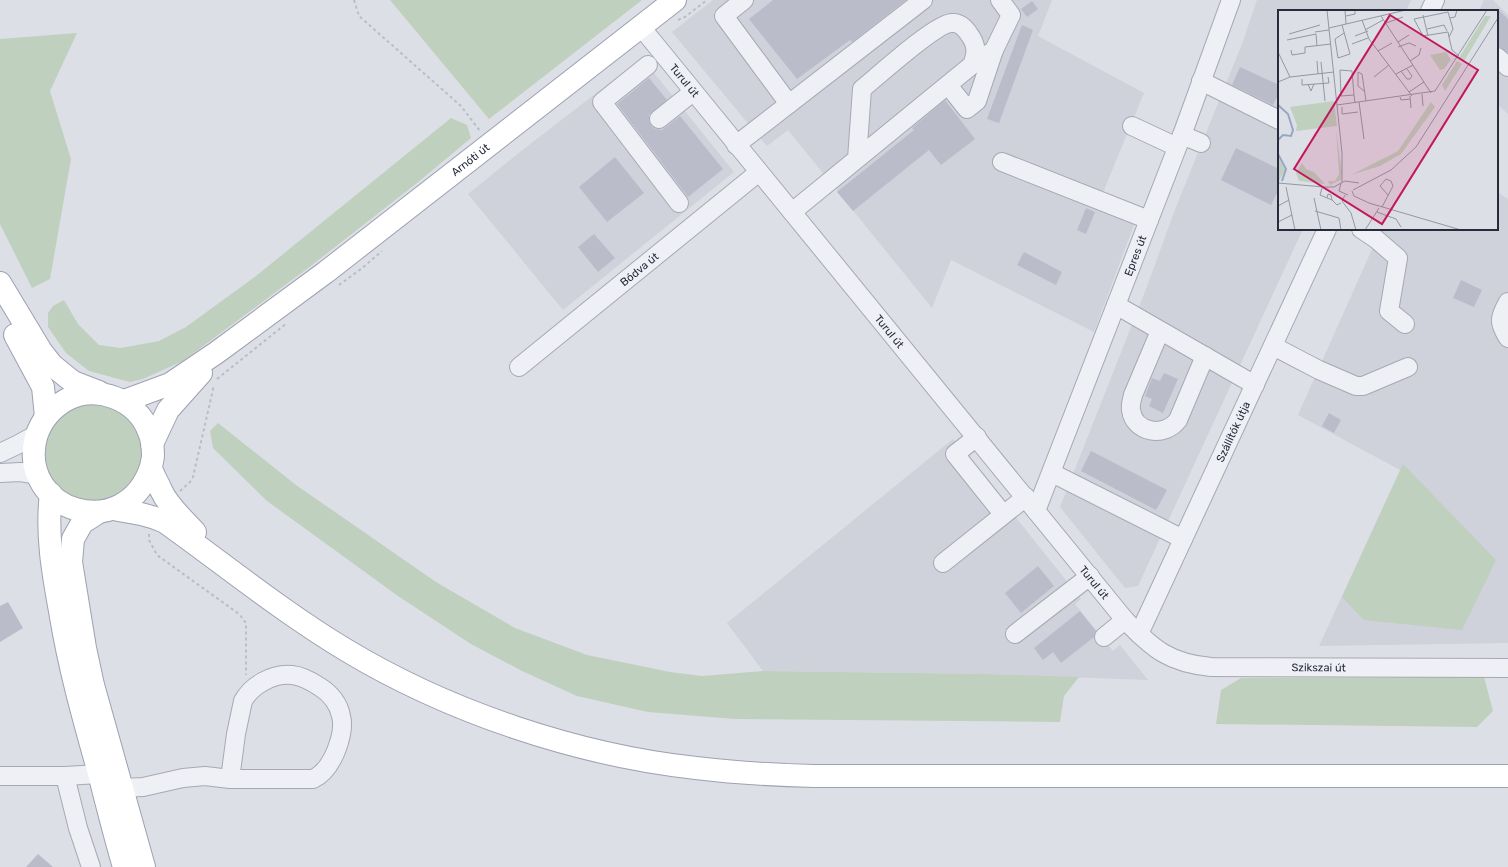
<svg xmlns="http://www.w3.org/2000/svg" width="1508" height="867" font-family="Rubik,sans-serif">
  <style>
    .built { fill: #cfd1db }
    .green { fill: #bfd0be }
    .building { fill: #babdc9 }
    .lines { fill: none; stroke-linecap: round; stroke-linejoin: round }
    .minor-casing { stroke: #a6a9b3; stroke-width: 20 }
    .major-casing { stroke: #9da1b2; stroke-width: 24 }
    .path { stroke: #bbbdc5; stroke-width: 2; stroke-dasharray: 3 3; stroke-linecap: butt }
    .minor { stroke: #eff0f5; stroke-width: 18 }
    .major { stroke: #fff; stroke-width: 22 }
    .labels { text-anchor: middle; stroke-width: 3; stroke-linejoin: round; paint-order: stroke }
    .street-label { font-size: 11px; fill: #272b3c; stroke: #eceef4 }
    .inset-river { fill: none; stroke: #98a6c6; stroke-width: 2 }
    .inset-road { fill: none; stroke: #9497a2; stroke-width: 1 }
    .view { fill: #c2185b; fill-opacity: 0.15; stroke: #c2185b; stroke-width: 2 }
    .inset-edge { fill: none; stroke: #272b3c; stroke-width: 2 }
  </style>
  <rect width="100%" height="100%" fill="#dddfe6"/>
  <path class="built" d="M 713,0 L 1052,0 L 1038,36 L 1144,93 L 1097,207 L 1135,222 L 1094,332 L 951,260 L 932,308 L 788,130 L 767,146 L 672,32 Z
    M 1257,0 L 1411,0 L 1406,11 L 1279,11 L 1279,229 L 1303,229 L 1138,586 L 1125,588 L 1060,507 L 1146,289 L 1176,207 L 1242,44 Z
    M 1484,0 L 1493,0 L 1508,15 L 1508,114 L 1497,104 L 1497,11 L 1479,11 Z
    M 642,58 L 734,172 L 563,310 L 468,194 L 525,148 Z
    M 1497,192 L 1508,199 L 1508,643 L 1319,646 L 1400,470 L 1298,415 L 1381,229 L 1497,229 Z
    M 953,439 L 1081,599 L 1075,604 L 1113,651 L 1120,645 L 1148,680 L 984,674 L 763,671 L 727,623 Z"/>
  <path class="green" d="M 390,0 L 642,0 L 489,119 Z
    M 77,33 L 50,91 L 71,159 L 50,279 L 32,288 L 0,224 L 0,39 Z
    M 451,118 L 467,125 L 471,138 L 417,183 L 312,265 L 183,361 L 143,379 L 130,382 L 89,371 L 66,353 L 48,327 L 48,313 L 53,306 L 64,300 L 78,324 L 99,345 L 121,348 L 159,341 L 186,327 L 256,276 Z
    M42 454a50 50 0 1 1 100 0a50 50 0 1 1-100 0Z
    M 218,423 L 296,485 L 436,582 L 515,628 L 587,655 L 670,672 L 702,676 L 763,671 L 984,674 L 1079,677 L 1064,696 L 1060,722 L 735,719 L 648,712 L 577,696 L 522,671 L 471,644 L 398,596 L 267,501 L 213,448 L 210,431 Z
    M 1403,464 L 1496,560 L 1462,630 L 1364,620 L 1342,597 Z
    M 1484,677 L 1493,711 L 1477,727 L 1216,724 L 1221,690 L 1241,678 Z"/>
  <path class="building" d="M 773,0 L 906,0 L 852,42 L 850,40 L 797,79 L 749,19 Z
    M 1032,1 L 1038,9 L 1027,17 L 1021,9 Z
    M 1497,8 L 1508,19 L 1508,53 L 1497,45 Z
    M 1022,25 L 1033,30 L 999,123 L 987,119 Z
    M 1240,67 L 1279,85 L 1279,93 L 1273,105 L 1232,85 Z
    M 649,78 L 667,100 L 649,115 L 649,121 L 651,126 L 655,129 L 662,130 L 680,116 L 723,169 L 688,197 L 617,104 Z
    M 945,100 L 975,139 L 941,165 L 929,150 L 853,211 L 837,192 L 914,130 L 912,128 Z
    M 1236,148 L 1279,169 L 1279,189 L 1271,205 L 1221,180 Z
    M 615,157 L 644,193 L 607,222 L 579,187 Z
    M 1086,208 L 1095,212 L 1086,234 L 1077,230 Z
    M 594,234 L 615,258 L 598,272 L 578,247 Z
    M 1024,252 L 1062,272 L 1056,285 L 1017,265 Z
    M 1461,280 L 1482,290 L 1474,307 L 1453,298 Z
    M 1164,373 L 1178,379 L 1163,413 L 1149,406 L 1152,399 L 1145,396 L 1152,378 L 1160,381 Z
    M 1329,413 L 1341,420 L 1334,433 L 1322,426 Z
    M 1091,451 L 1167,490 L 1156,510 L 1081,471 Z
    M 1038,566 L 1054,586 L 1021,613 L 1005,593 Z
    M 8,602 L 23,628 L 0,642 L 0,606 Z
    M 1080,611 L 1096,631 L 1094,637 L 1061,663 L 1053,652 L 1043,660 L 1034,648 Z
    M 38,854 L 53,867 L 26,867 Z"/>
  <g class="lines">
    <defs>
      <g id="minor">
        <path d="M 744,0 L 724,16 L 789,104"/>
        <path d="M 1430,11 L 1435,0"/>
        <path id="s1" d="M 641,27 L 1125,620 C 1153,649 1169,663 1211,667 L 1508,668"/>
        <path d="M 984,57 L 994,50 L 1011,15 L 1000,0"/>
        <path d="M 1497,57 L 1508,67"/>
        <path d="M 648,65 L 602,102 L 679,203"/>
        <path d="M 1201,81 L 1279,120"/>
        <path d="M 948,85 L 967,109 L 977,101 L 994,50"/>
        <path d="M 659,119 L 693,92"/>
        <path d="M 1132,126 L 1177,147"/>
        <path d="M 1182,135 L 1201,143"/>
        <path d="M 736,145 L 923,0"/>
        <path d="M 1002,162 L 1149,220"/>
        <path d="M 792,212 L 972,65 C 977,53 977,45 969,34 C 965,28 960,22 952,23 C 936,23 878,76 862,89 L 857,159"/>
        <path d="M 1361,229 L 1376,239 L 1398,258 L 1389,311 L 1405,324"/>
        <path d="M 1508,302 C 1499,318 1498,322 1508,338"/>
        <path d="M 1116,305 L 1255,385"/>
        <path d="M 1160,331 L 1133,395 C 1132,400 1130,405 1131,410 C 1134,433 1165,438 1178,420 L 1205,356"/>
        <path d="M 1273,346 L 1319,370 L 1356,386 L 1363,386 L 1408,367"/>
        <path id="s2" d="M 519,367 L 759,172"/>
        <path d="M 977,437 L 955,454 L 1003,514"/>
        <path d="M 0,453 L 17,445 L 37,434"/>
        <path d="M 0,473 L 20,472 L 39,475"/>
        <path d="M 1052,473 L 1183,539"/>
        <path id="s3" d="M 1036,511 L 1182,135 L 1231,0"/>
        <path d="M 943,563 L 1026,497"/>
        <path d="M 1015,634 L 1090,576"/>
        <path id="s4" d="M 1139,634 L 1327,229"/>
        <path d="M 1104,637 L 1125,620"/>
        <path d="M 0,776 L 65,776 L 99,774"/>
        <path d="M 65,776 L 78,828 L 91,867"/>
        <path d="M 121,788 L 143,787 L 183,778 L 205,776 L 230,779 L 313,779 C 324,774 331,763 336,751 C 340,741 344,727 341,716 C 339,704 330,693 320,687 C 311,681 302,676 292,675 C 273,673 252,685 243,701 L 236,734 L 230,779"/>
      </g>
      <g id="major">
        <path d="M 0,283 L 41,351 L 52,365 L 73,382 L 99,392"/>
        <path d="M 15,335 L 43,387 L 46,417"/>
        <path id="s5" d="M 124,401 L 170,384 L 216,353 L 326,272 L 675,0"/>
        <path d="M 152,444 L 168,410 L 201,373"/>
        <path d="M 151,467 C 125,545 17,512 36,437 C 41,421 52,408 66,400 C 97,384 137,399 149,432 C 152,439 153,448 153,456 C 153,459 151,464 151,468 C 153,475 158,483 161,490 C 168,506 184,520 195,532"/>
        <path d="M 51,494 C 46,533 53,573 60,611 C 69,667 84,720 99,773 C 107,805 115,836 124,867"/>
        <path d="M 113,509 C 131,512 148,514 165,522 C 225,565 283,612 346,650 C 449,712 577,755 696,768 C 736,773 775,775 814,776 L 1508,776"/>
        <path d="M 99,512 L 82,523 L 73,539 L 71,562 L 85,648 L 93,685 L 144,867"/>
      </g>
    </defs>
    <use href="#minor" class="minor-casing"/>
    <use href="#major" class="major-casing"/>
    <path class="path" d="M 354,0 L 359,16 L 461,106 L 480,131
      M 678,20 L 685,17 L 707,0
      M 339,285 L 361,269 L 382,251
      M 217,379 L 287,323
      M 180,491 L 190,482 L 193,477 L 214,385
      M 149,534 L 149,540 L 157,555 L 239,614 L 246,623 L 246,675"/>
    <use href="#minor" class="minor"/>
    <use href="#major" class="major"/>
  </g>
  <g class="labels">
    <g class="street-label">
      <text dy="4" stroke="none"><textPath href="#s1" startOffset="69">Turul út</textPath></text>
      <text dy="4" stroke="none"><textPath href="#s5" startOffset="424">Arnóti út</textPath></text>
      <text dy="4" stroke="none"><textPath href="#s3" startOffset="274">Epres út</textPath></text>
      <text dy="4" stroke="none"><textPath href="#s2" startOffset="155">Bódva út</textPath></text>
      <text dy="4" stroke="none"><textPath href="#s1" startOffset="393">Turul út</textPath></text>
      <text dy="4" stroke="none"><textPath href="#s4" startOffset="223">Szállítók útja</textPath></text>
      <text dy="4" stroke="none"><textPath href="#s1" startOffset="717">Turul út</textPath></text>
      <text dy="4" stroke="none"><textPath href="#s1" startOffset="974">Szikszai út</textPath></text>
    </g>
  </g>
  <g transform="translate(1278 10)">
    <rect width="220" height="220" fill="#dddfe6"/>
    <path d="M 207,6 L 213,6 L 186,51 L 183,50 L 181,48 ZM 168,42 L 173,50 L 166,59 L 162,60 L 152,45 ZM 179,51 L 184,54 L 167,81 L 164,75 ZM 56,91 L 59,116 L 18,121 L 19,115 L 12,97 ZM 153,92 L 157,97 L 123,144 L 102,156 L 73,165 L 120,141 ZM 58,119 L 64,163 L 63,170 L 52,175 L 50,171 L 57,171 L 61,164 ZM 0,147 L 7,160 L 1,171 L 0,171 ZM 24,153 L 28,159 L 36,162 L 47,174 L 21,171 L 18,163 Z" fill="#bfd0be"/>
    <path class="inset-river" d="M 0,95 L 10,104 L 15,120 L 13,126 L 5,125 L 0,130M 0,144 L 8,159 L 4,171"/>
    <path class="inset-road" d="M 49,0 L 64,143 L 64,172M 67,0 L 68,14M 145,5 L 150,26M 68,6 L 77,4 L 77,0M 103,6 L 153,83M 172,8 L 177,7 L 179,0M 84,10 L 91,29 L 134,86M 108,13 L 125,7M 64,15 L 72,44 L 60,48 L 57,29 L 66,23M 51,18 L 128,0M 149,19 L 166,15 L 169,21M 87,20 L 105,10M 37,22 L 51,20M 11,24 L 42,15M 77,26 L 90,21M 171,27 L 175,19 L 170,2 L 136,9 L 145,26 L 170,22 L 171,27 L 174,40 L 181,46M 9,30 L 38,24 L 39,36M 120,32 L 131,25M 74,34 L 90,28M 120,37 L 131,33 L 138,36M 13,40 L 14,45 L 27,43 L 27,37 L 53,34M 100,41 L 114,33M 0,42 L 12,67M 39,51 L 40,64M 132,51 L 141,45 L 143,38M 43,52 L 47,91M 123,61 L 129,69 L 132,69 L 134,66 L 129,59M 118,64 L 135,55M 96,67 L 111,55M 24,69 L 24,75 L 51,73 L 50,67M 0,72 L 12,67 L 56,62M 30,74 L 33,81 L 36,74M 86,81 L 80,76 L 80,62 L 84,64 L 88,91M 131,82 L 146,72M 144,84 L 145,96M 76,85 L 63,86 L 62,60 L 74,61 L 76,85 L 77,93M 132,86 L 133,98M 122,87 L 123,90 L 132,89M 81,92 L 86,129M 59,95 L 157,81 L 209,0M 64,97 L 64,104 L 80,102M 0,173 L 46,177 L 56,177 L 63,173M 8,177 L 17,220M 44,178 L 42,185 L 54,190 L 59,195 L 63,193M 75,180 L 113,160 L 138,137 L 220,8M 74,181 L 76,186 L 91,193 L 183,220M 67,185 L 64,191 L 73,203 L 78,220M 70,185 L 61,181 L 63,173 L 67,171 L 81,173M 36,188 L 43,220M 49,188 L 50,184 L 53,185 L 54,190M 0,196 L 11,190M 104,197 L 115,176 L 113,171 L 108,169 L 102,176 L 110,185M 37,201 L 61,208 L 63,220M 99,202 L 118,209 L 123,217M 0,212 L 14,205M 87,220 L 101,198"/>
    <path class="view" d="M 112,5 L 200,60 L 104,214 L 16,159 Z"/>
    <rect width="220" height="220" class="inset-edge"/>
  </g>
</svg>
